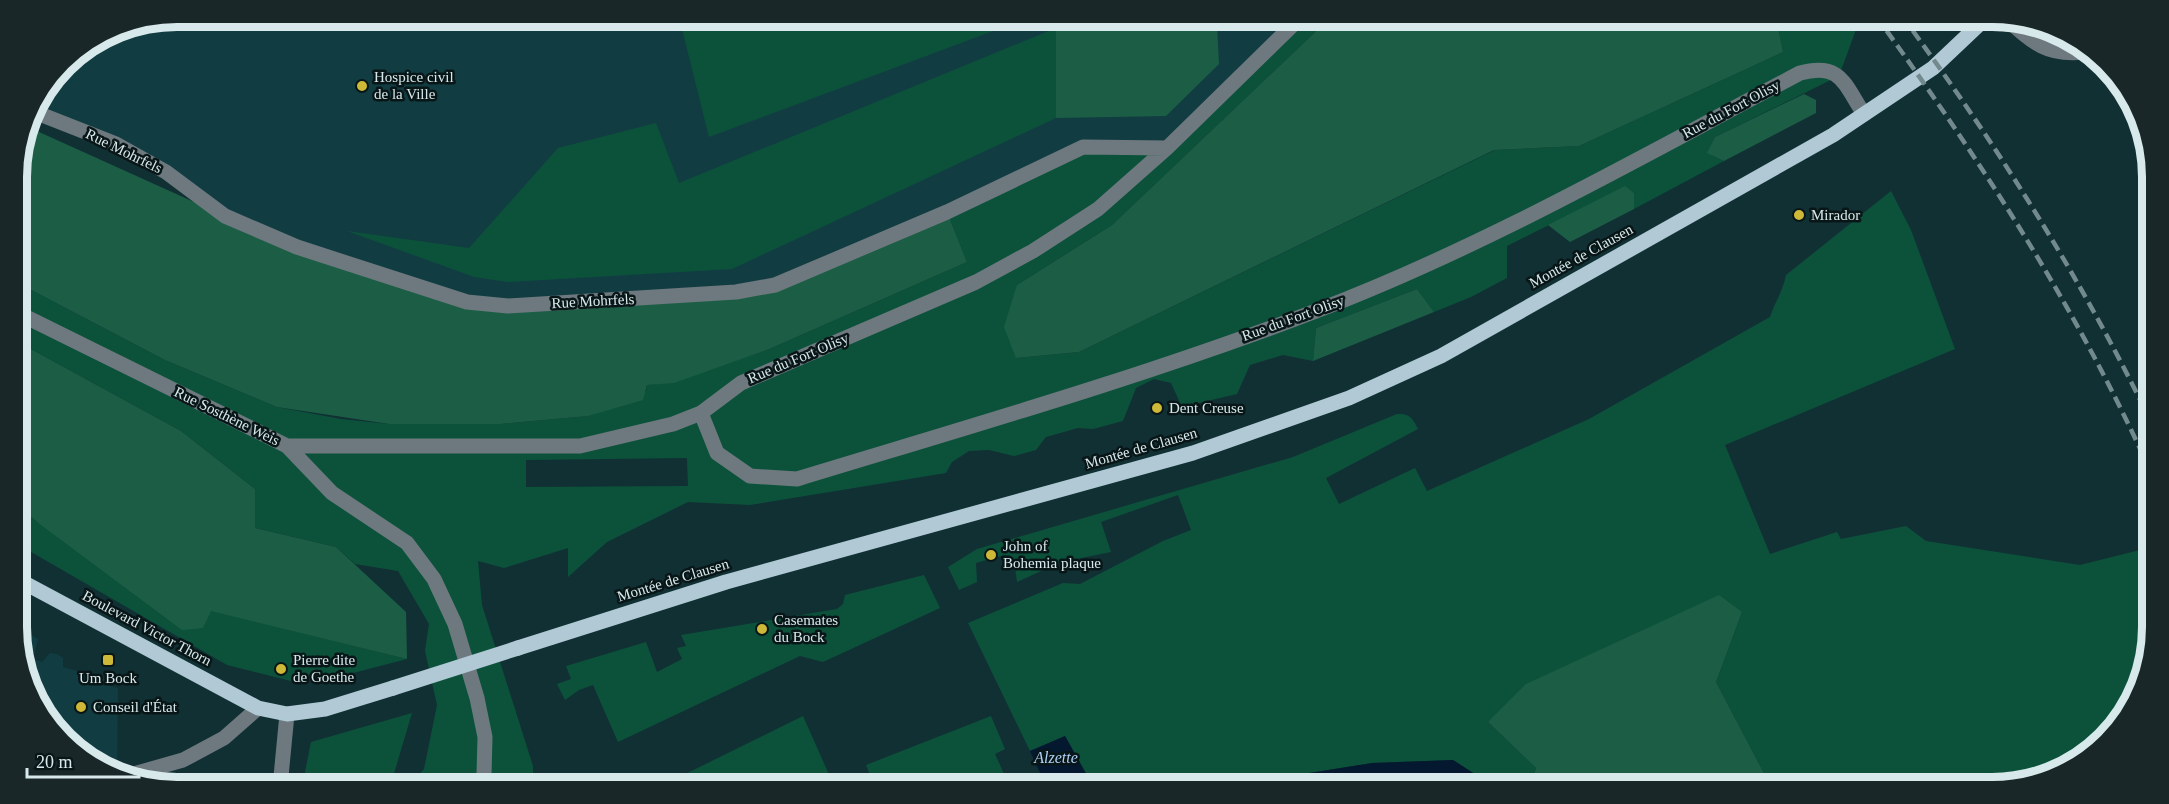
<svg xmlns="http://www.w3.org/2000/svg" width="2169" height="804" font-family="Georgia,serif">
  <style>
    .built { fill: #113d42 }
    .green { fill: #0c523b; fill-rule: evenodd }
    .forest { fill: #1c5e45 }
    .water { fill: #041930 }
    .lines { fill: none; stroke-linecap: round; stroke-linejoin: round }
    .minor { stroke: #6e797f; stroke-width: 15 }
    .major { stroke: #b0c9d5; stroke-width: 15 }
    .rail { stroke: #728a8d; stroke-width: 4.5; stroke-dasharray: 12 6; stroke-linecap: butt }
    .major-bridge { stroke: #b0c9d5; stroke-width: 15 }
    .poi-dot { fill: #ceb837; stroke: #091618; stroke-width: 2 }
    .labels { text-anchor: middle; stroke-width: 5; stroke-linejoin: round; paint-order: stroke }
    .poi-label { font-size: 15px; fill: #d8e9eb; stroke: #091618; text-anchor: start }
    .street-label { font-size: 15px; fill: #d8e9eb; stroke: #091618 }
    .water-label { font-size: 16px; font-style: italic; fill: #afd1f6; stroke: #091618 }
    .rim { fill: none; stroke: #d8e9eb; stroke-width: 8 }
  </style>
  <rect width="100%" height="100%" fill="#113034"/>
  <path class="built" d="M 177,17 L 1302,17 L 1167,148 L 775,285 L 467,302 L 225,216 L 166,172 L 33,106 L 71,57 L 116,29 Z
    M 19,628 L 38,639 L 33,659 L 42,662 L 50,653 L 57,654 L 63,658 L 63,667 L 111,681 L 110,686 L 118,688 L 117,773 L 56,733 L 20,658 Z"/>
  <path class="green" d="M 1018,16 L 1020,21 L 709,137 L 679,17 Z
    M 1302,17 L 1331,17 L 1112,225 L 1017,285 L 1016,358 L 1079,352 L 1495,150 L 1579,146 L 1783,52 L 1776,17 L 1853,17 L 1858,24 L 1839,76 L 1715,137 L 1708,153 L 1724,161 L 1634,209 L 1634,193 L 1625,187 L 1507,246 L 1507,278 L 1471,297 L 1434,312 L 1417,289 L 1316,328 L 1313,361 L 1283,355 L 1250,365 L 1237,394 L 1182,407 L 1171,383 L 1154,379 L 1136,388 L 1123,421 L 1093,429 L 1078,428 L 1046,437 L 1036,450 L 1014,456 L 989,450 L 969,451 L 952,462 L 946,473 L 750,505 L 688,502 L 607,542 L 568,577 L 568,548 L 504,568 L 478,561 L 482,605 L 533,766 L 533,787 L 412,787 L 412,783 L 424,769 L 437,705 L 425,651 L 429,624 L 398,571 L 355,564 L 336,547 L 255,528 L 255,489 L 181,431 L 18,342 L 18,283 L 165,360 L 277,407 L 341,419 L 389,424 L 500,424 L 588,416 L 646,391 L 647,385 L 674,382 L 767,350 L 967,262 L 947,212 L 1083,147 L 1167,148 ZM 687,458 L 688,486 L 526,487 L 526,460 Z
    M 1056,28 L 1056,118 L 732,269 L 508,282 L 474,277 L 347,231 L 469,248 L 558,148 L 656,123 L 679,183 Z
    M 1891,191 L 1911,230 L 1955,349 L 1725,445 L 1770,554 L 1837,532 L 1841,539 L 1906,526 L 1926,541 L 2080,565 L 2152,547 L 2152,627 L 2144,678 L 2090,754 L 2002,787 L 1809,787 L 1766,777 L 1716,682 L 1742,612 L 1488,722 L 1536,768 L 1530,787 L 1495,787 L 1453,760 L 1372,763 L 1278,778 L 1185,787 L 1119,787 L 1117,780 L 1093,786 L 1065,736 L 1030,751 L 968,623 L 1063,583 L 1080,584 L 1163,541 L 1191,530 L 1178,495 L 1101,522 L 1111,552 L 1061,562 L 1017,582 L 1015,567 L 1005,555 L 976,563 L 977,582 L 959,590 L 948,567 L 977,549 L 1293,457 L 1397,414 C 1410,413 1413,419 1418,429 L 1326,478 L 1339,504 L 1415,468 L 1427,491 L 1589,419 L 1770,317 C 1775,302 1783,291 1786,275 Z
    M 19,506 L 37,522 L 211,610 L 407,659 L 330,679 L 291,681 L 227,665 L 19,545 Z
    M 924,575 L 940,608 L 823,662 L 800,656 L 618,742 L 593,685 L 579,690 L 565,700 L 557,684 L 571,679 L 566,666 L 646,642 L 657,672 L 682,659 L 677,648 L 686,646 L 681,635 L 837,609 L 843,604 L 845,595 Z
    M 412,713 L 390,787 L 302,787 L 311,742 Z
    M 803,716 L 831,779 L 833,778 L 837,787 L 659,787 Z
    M 991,716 L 1005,749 L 995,754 L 1010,787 L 875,787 L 866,765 Z"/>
  <path class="forest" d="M 1062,17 L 1198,17 L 1217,24 L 1219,64 L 1166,116 L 1056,118 L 1056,28 Z
    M 1331,17 L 1776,17 L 1783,52 L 1579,146 L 1494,150 L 1079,352 L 1016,358 L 1004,327 L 1017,285 L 1112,225 Z
    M 1804,94 L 1816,100 L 1816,113 L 1724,161 L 1707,153 L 1715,137 Z
    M 28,127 L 225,216 L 467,302 L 736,292 L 947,212 L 967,262 L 767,350 L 674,383 L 647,385 L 643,400 L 588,416 L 500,424 L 389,424 L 277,407 L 165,360 L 18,283 L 17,166 Z
    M 1625,186 L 1634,193 L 1634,209 L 1570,242 L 1548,225 Z
    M 1417,289 L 1434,312 L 1313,361 L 1316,328 Z
    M 18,342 L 181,431 L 255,489 L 255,528 L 336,547 L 406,612 L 407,659 L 211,611 L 203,628 L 182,630 L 37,522 L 19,506 Z
    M 1719,595 L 1742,612 L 1716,682 L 1766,777 L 1809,787 L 1530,787 L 1536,768 L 1488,722 L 1526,684 Z"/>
  <path class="water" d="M 1065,736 L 1093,786 L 1117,780 L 1119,787 L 1067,787 L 1059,776 L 1047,773 L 1041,775 L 1030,751 Z
    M 1453,760 L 1495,787 L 1185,787 L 1278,778 L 1372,763 Z"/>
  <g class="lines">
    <path class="minor" d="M 2007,19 C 2033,43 2047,56 2084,52
      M 32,111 L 116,144 L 166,172 L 225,216 L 297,247 L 467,302 L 508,306 L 736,292 L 775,285 L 947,212 L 1083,147 L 1167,148
      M 18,313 L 287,446 L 332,493 L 407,543 L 434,579 L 455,624 L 477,698 L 485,737 L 484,775 L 479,787
      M 701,413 L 717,453 L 750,476 L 797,479 C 971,426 1146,376 1316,311 C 1484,247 1641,157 1800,73 C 1841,62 1844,84 1864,114
      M 287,446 L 580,446 L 673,424 L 701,413 L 741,383 L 976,282 L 1033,251 L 1098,209 L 1167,148 L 1302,16
      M 123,777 L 183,760 L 224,738 L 258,708
      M 280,787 L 287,714"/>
    <path class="major" d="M 19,580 L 258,708 L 287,714 L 325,709 L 393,688
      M 518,648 L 726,582 L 1193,453 L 1349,398 L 1441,356 L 1833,135 L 1933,68 L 1988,16"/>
    <path class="rail" d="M 1876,16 C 1981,161 2079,311 2152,475
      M 1902,16 C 1997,145 2082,279 2152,424"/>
    <path class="major-bridge" d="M 393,688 L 518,648"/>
  </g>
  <g class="poi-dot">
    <circle cx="362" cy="86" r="6"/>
    <circle cx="1799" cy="215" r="6"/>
    <circle cx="1157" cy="408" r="6"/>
    <circle cx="991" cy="555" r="6"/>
    <circle cx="762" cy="629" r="6"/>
    <rect x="102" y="654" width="12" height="12" rx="3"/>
    <circle cx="281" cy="669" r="6"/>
    <circle cx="81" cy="707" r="6"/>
  </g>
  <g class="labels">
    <g class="poi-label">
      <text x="374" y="82">Hospice civil<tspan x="374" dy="17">de la Ville</tspan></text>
      <text x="1811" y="220">Mirador</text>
      <text x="1169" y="413">Dent Creuse</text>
      <text x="1003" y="551">John of<tspan x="1003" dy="17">Bohemia plaque</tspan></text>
      <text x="774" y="625">Casemates<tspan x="774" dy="17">du Bock</tspan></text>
      <text x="293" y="665">Pierre dite<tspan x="293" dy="17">de Goethe</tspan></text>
      <text x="108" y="683" text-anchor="middle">Um Bock</text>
      <text x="93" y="712">Conseil d'État</text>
    </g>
    <g class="street-label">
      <text transform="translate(1731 109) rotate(-28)" y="5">Rue du Fort Olisy</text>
      <text transform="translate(124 151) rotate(26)" y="5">Rue Mohrfels</text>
      <text transform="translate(1581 256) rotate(-29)" y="5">Montée de Clausen</text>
      <text transform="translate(593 301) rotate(-3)" y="5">Rue Mohrfels</text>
      <text transform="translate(1293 318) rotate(-20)" y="5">Rue du Fort Olisy</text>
      <text transform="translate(798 358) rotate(-23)" y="5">Rue du Fort Olisy</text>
      <text transform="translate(227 416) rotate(26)" y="5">Rue Sosthène Weis</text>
      <text transform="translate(1141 448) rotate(-16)" y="5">Montée de Clausen</text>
      <text transform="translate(673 580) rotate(-17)" y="5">Montée de Clausen</text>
      <text transform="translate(147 628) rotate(28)" y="5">Boulevard Victor Thorn</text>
    </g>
    <g class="water-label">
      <text x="1056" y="763">Alzette</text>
    </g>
  </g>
  <path d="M0 0H2169V804H0ZM177 27H1992A150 150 0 0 1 2142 177V627A150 150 0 0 1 1992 777H177A150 150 0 0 1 27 627V177A150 150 0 0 1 177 27Z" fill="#1a2729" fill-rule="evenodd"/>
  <path class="rim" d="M177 27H1992A150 150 0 0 1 2142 177V627A150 150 0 0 1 1992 777H177A150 150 0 0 1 27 627V177A150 150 0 0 1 177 27Z"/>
  <path d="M27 768v9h112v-9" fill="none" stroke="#d8e9eb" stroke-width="3"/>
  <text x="36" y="768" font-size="18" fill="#d8e9eb" stroke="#091618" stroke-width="4.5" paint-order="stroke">20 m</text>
</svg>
